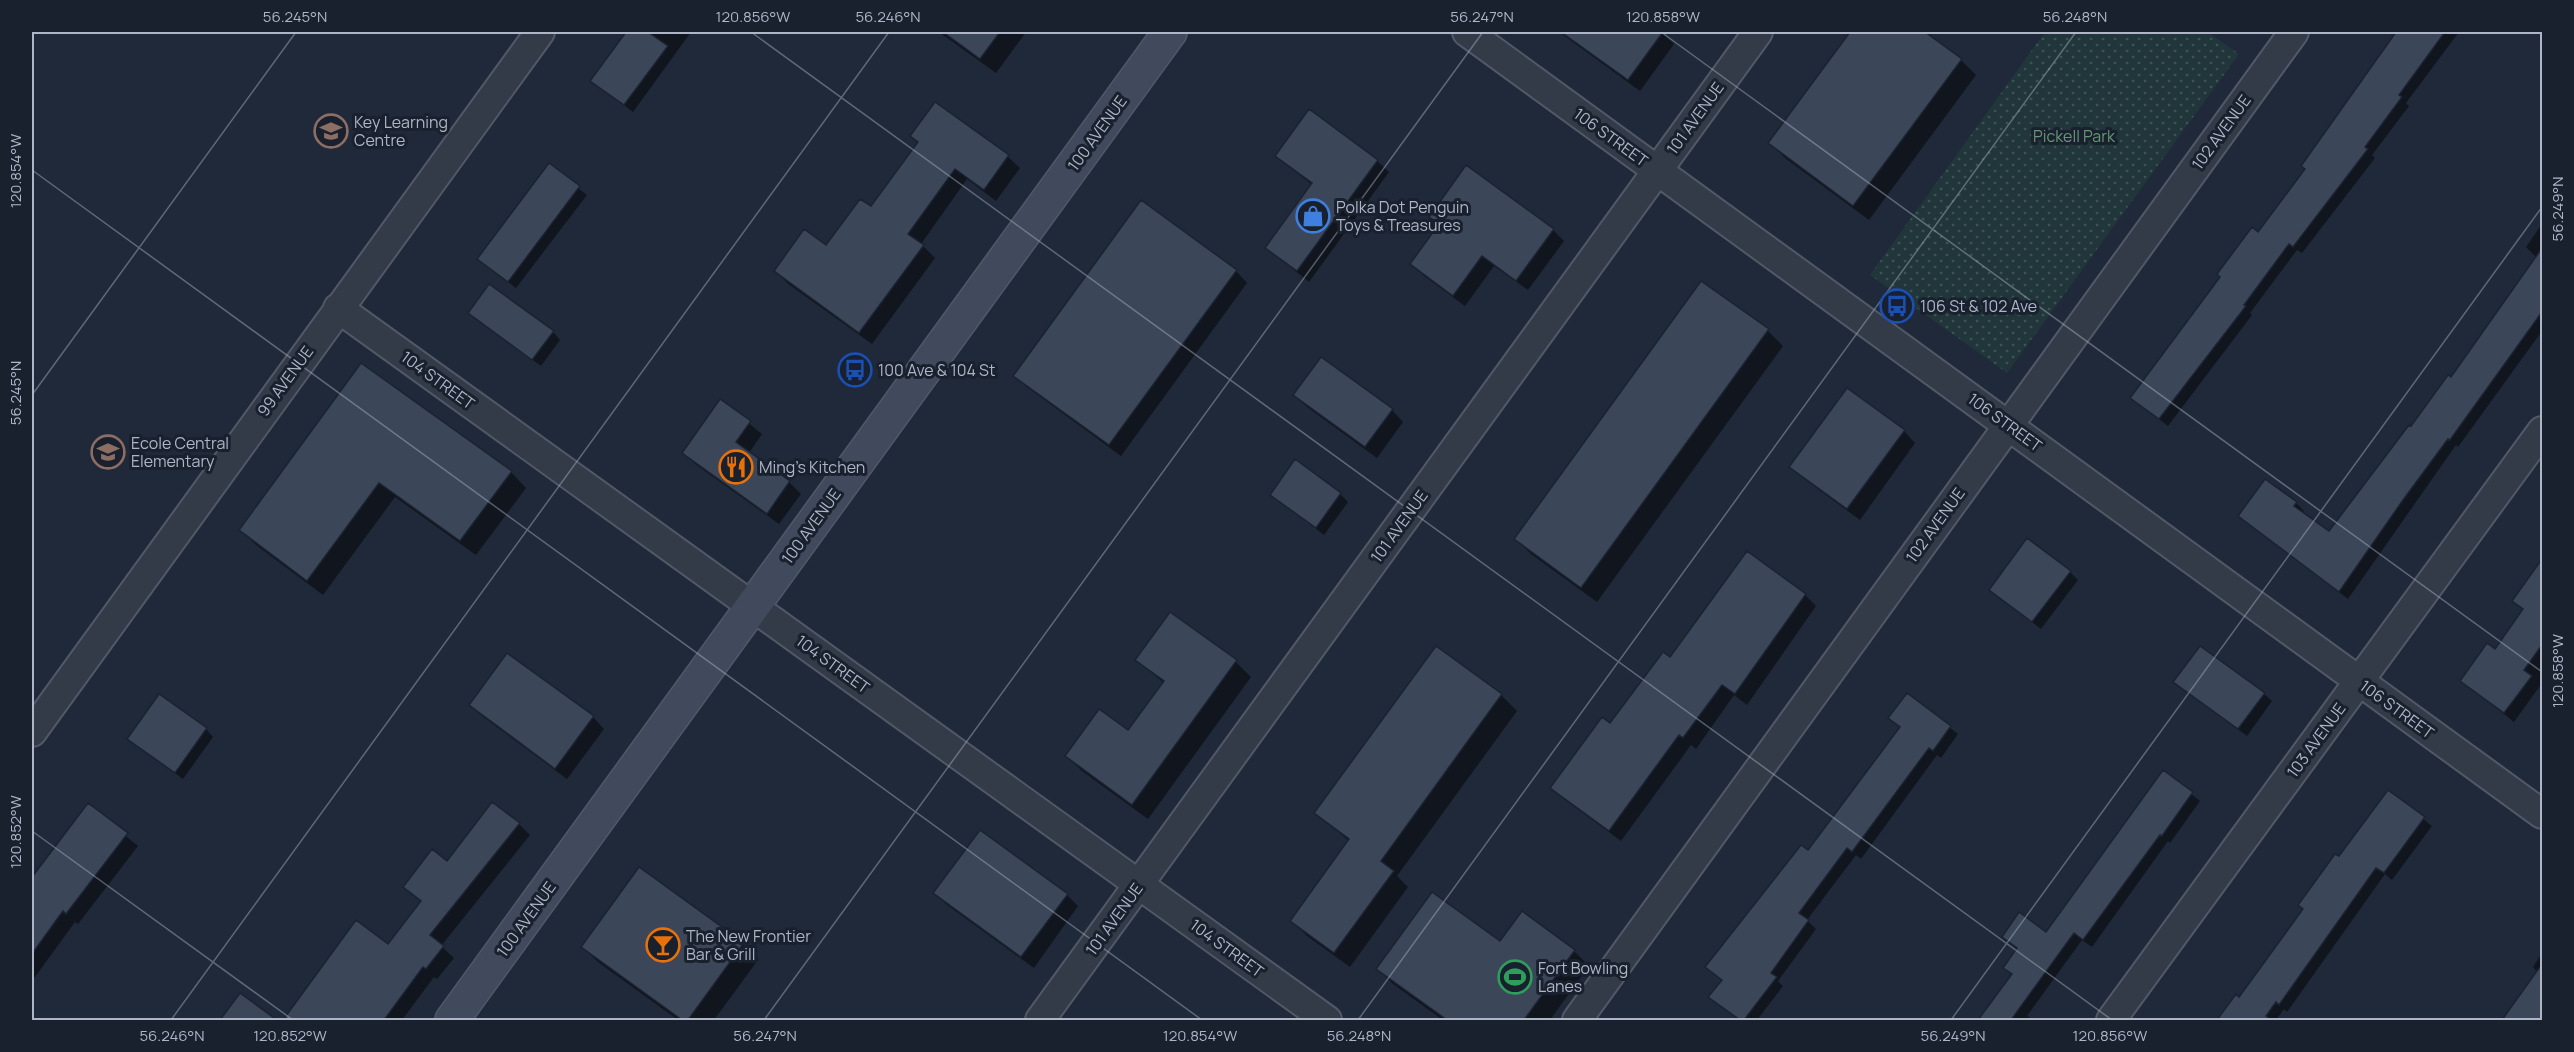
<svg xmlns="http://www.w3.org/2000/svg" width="2574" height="1052" font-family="Manrope,sans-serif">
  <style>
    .grass { fill: url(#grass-dots) }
    .shadow { fill: #0007 }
    .building { fill: #3b4659; stroke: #1b2230; stroke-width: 1.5 }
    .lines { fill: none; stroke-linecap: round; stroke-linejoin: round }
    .minor-casing { stroke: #515867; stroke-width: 32 }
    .secondary-casing { stroke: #515867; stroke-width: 36 }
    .minor { stroke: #333b49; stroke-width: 28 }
    .secondary { stroke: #41495c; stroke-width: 33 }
    .ticks { fill: none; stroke: #adb5c6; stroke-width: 1.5; stroke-opacity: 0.45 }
    .labels { text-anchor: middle; stroke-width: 6; stroke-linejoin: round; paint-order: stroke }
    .street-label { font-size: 16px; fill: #adb5c6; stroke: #19202e }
    .poi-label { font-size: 16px; fill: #adb5c6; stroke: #19202e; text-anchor: start }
    .park-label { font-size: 16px; fill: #649773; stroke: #19202e }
    .neatline { fill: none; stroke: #adb5c6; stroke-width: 2 }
    .ticks-label { font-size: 15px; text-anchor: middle; fill: #adb5c6 }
  </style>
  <defs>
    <pattern id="grass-dots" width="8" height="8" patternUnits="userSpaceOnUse" patternTransform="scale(1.5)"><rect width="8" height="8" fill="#21363a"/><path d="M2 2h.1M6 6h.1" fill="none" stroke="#3f5155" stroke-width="1.8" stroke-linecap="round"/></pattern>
  </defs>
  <rect width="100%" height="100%" fill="#1f2939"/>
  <path class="grass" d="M 2045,32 L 2208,32 L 2239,54 L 2007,373 L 1870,275 Z"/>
  <path class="shadow" d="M 629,32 L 691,32 L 633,112 L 592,81 Z
    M 939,32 L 1026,32 L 996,73 Z
    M 1559,32 L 1661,32 L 1674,44 L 1640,91 Z
    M 1852,32 L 1922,32 L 1961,60 L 1976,75 L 1869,220 L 1785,158 L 1770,143 Z
    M 2399,32 L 2459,32 L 2406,103 L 2409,106 L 2372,155 L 2375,158 L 2302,253 L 2297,250 L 2250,313 L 2252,315 L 2168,426 L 2132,398 L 2306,169 L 2339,114 Z
    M 936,104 L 1008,157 L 1020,168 L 996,201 L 967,179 L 921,244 L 935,258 L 872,344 L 787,283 L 776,271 L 826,247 L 871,209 L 919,143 L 912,136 Z
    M 1277,156 L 1377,161 L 1389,172 L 1309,282 L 1267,248 L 1312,185 Z
    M 549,165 L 587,195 L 516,288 L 479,259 Z
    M 1431,217 L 1553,230 L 1564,241 L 1528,290 L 1494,266 L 1465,306 L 1423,275 L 1412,264 L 1440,226 Z
    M 2542,224 L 2542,331 L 2458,447 L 2456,445 L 2348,599 L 2240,516 L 2296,503 L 2304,511 L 2302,513 L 2330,533 L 2451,379 L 2537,258 L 2526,247 Z
    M 1236,271 L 1247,283 L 1121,456 L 1027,387 L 1015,376 Z
    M 470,313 L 553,332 L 560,340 L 541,366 Z
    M 1768,331 L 1783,346 L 1597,602 L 1531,554 L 1516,539 Z
    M 361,365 L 511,472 L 526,488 L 476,555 L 395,497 L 323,595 L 256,545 L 241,530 Z
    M 1295,395 L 1392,410 L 1403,422 L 1377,458 L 1307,407 Z
    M 721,401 L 762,434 L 749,453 L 789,482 L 801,494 L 779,524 L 695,464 L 684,452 Z
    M 1904,431 L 1915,443 L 1860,520 L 1803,478 L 1791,467 Z
    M 1340,494 L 1348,502 L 1324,535 L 1272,495 Z
    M 2542,562 L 2542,683 L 2514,722 L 2462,681 L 2495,651 L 2524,611 L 2514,601 Z
    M 2070,572 L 2078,580 L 2041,629 L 1991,590 Z
    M 1805,595 L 1816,606 L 1747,705 L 1734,695 L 1696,749 L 1691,745 L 1621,841 L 1564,799 L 1552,788 L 1671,659 Z
    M 1436,648 L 1501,695 L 1517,711 L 1397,876 L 1408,887 L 1350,967 L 1307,936 L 1292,921 L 1349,841 L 1316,813 Z
    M 1137,660 L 1236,662 L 1251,677 L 1148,819 L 1082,771 L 1067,756 L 1128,732 L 1164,683 Z
    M 2175,682 L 2264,694 L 2272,701 L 2247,736 Z
    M 1908,695 L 1958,734 L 1941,758 L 1937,755 L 1861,859 L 1856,855 L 1807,920 L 1816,929 L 1778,981 L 1783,986 L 1757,1020 L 1739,1020 L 1710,997 L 1723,981 L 1707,967 L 1808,852 L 1901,728 Z
    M 471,705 L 593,717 L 604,729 L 567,779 L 482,716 Z
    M 206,729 L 213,737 L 183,779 L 129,739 Z
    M 2163,772 L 2200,801 L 2170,843 L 2168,841 L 2092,947 L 2082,940 L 2027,1016 L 2033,1020 L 1979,1020 L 2013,976 L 2005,968 L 2018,950 L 2004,937 L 2046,934 Z
    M 2388,792 L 2432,826 L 2392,880 L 2385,874 L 2287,1012 L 2284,1009 L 2276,1020 L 2219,1020 L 2236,996 L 2239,999 Z
    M 88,805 L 138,846 L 78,924 L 75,922 L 32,981 L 32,879 Z
    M 519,824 L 530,835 L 441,946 L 454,958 L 437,979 L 434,977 L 402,1020 L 285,1020 L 357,922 L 389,946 L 422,902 L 405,887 Z
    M 935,893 L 1067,895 L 1078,906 L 1034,968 L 947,905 Z
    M 1522,913 L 1574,951 L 1589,966 L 1550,1020 L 1443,1020 L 1393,984 L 1378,969 L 1500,943 Z
    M 743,944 L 758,960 L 714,1020 L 678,1020 L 598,962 L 583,947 Z
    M 2542,953 L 2542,1020 L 2504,1020 L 2538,973 L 2533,967 Z
    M 240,995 L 275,1020 L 222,1020 Z"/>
  <path class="building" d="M 626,32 L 648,32 L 668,46 L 624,105 L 590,81 Z
    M 943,32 L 1000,32 L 980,59 Z
    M 1561,32 L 1663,32 L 1628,80 Z
    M 1850,32 L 1925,32 L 1962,59 L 1853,206 L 1768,143 Z
    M 2396,32 L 2445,32 L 2399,95 L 2402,97 L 2365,147 L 2368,149 L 2293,247 L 2289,244 L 2244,305 L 2246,306 L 2159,419 L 2130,398 L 2220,277 L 2217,274 L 2252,227 L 2258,232 L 2305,169 L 2301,166 Z
    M 935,102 L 1009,155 L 984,190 L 955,169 L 908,234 L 924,245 L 859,333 L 774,271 L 804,229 L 826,245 L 860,199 L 871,206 L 918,142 L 910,136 Z
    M 1309,109 L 1378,160 L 1297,271 L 1265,248 L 1312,183 L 1275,156 Z
    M 549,163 L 580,186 L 508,282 L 477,259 Z
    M 1466,165 L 1554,229 L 1516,281 L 1482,256 L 1453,296 L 1410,264 L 1439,224 L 1429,217 Z
    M 1141,200 L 1237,270 L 1109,445 L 1013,376 Z
    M 2542,248 L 2542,312 L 2450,440 L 2448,439 L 2403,500 L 2339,592 L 2238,516 L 2265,479 L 2297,502 L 2294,506 L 2329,531 L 2409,425 L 2411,426 L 2448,375 L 2451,377 Z
    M 1701,281 L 1769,329 L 1581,588 L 1514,539 Z
    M 489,284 L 554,331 L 532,360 L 468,313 Z
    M 1321,357 L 1393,409 L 1365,447 L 1293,395 Z
    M 361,363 L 512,471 L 460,541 L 379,483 L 307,581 L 239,530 Z
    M 1847,388 L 1905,430 L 1847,509 L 1789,467 Z
    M 720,399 L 751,421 L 736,442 L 790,481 L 767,514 L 682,453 Z
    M 1295,459 L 1341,493 L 1316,528 L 1270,495 Z
    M 2027,538 L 2071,571 L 2032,622 L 1989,590 Z
    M 1747,551 L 1806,594 L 1735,694 L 1722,685 L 1683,738 L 1679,735 L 1609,831 L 1550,788 L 1602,717 L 1610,723 L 1663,652 L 1670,657 Z
    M 2542,559 L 2542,645 L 2524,670 L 2532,676 L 2504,713 L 2460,681 L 2487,643 L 2495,649 L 2523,609 L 2512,601 Z
    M 1170,612 L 1237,660 L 1132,805 L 1065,756 L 1099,709 L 1128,730 L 1164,681 L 1135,660 Z
    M 1436,646 L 1502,694 L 1381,861 L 1394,871 L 1334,953 L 1290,921 L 1349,839 L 1314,813 Z
    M 2200,646 L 2265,693 L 2238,729 L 2173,682 Z
    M 507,653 L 594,716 L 555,769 L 469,705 Z
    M 1907,693 L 1951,726 L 1933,751 L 1929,748 L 1852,852 L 1847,848 L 1799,913 L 1809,920 L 1771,973 L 1777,977 L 1744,1020 L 1740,1020 L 1708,997 L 1722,980 L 1705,967 L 1801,845 L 1808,850 L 1900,727 L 1888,718 Z
    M 159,694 L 207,728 L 175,773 L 127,739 Z
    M 2163,770 L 2193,792 L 2162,836 L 2160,835 L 2083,940 L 2074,933 L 2011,1020 L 1978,1020 L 2012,974 L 2003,968 L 2017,948 L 2002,937 L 2019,912 L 2046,932 Z
    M 2388,790 L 2425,817 L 2384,873 L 2376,868 L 2279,1005 L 2276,1002 L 2266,1016 L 2272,1020 L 2217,1020 L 2236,994 L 2239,997 L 2303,909 L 2298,905 L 2335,854 L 2339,856 Z
    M 492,802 L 520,823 L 430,935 L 444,946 L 426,969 L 423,967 L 384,1020 L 283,1020 L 356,920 L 388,944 L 421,901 L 403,887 L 432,849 L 447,861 Z
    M 88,803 L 128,833 L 66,914 L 63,911 L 32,954 L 32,877 Z
    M 980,830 L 1068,894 L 1021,957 L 933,893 Z
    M 639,867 L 744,943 L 688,1020 L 682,1020 L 581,947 Z
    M 1432,892 L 1500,941 L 1522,911 L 1575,950 L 1524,1020 L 1447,1020 L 1376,969 Z
    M 2542,964 L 2542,1020 L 2502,1020 Z
    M 240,993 L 277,1020 L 220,1020 Z"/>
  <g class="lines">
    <defs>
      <path id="minor" d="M 1467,32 L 2542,814
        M 338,308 L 1327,1020
        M 32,732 L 540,32
        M 1040,1020 L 1758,32
        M 1577,1020 L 2294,32
        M 2111,1020 L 2542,431"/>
      <path id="secondary" d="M 452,1020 L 1170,32"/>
    </defs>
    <use href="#minor" class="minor-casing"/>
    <use href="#secondary" class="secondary-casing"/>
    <use href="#minor" class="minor"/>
    <use href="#secondary" class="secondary"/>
  </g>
  <path class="ticks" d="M 751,32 L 2112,1020M 1661,32 L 2542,672M 32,170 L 1202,1020M 32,395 L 296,32M 32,831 L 293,1020M 171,1020 L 889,32M 764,1020 L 1483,32M 1358,1020 L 2076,32M 1951,1020 L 2542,207"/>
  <defs>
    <symbol id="school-ring" viewBox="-11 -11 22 22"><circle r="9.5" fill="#19202e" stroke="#8d6e63" stroke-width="1.5"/><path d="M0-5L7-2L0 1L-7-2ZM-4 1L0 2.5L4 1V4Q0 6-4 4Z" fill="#8d6e63"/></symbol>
    <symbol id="shop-ring" viewBox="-11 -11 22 22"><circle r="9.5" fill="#19202e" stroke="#3f7fe0" stroke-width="1.5"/><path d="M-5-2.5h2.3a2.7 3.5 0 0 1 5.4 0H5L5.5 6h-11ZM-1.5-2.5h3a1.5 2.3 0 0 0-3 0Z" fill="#3f7fe0"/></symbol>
    <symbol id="bus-ring" viewBox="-11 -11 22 22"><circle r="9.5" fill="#19202e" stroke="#1a4fb4" stroke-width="1.5"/><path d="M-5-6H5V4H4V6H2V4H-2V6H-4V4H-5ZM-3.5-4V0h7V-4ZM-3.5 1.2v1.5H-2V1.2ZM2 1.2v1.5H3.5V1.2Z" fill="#1a4fb4"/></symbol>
    <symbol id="restaurant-ring" viewBox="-11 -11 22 22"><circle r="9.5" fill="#19202e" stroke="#e8710a" stroke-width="1.5"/><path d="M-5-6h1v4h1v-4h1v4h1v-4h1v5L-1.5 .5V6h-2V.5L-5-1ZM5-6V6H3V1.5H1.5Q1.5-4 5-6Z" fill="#e8710a"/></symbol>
    <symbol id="bar-ring" viewBox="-11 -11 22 22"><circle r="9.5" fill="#19202e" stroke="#e8710a" stroke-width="1.5"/><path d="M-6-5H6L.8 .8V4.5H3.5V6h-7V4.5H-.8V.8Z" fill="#e8710a"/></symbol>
    <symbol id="stadium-ring" viewBox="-11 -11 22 22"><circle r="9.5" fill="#19202e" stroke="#2e9e5b" stroke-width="1.5"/><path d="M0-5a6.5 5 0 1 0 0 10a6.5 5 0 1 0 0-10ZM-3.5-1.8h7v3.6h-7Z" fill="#2e9e5b"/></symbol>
  </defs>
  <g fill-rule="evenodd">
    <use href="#school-ring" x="312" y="112" width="38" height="38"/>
    <use href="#shop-ring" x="1294" y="197" width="38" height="38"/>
    <use href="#bus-ring" x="1878" y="287" width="38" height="38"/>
    <use href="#bus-ring" x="836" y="351" width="38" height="38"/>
    <use href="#school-ring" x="89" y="433" width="38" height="38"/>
    <use href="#restaurant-ring" x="717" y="448" width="38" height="38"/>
    <use href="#bar-ring" x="644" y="926" width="38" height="38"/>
    <use href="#stadium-ring" x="1496" y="958" width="38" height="38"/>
  </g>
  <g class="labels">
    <g class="street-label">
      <text transform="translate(1695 118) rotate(-54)" y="6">101 AVENUE</text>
      <text transform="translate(2221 132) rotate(-54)" y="6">102 AVENUE</text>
      <text transform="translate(1097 133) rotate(-54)" y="6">100 AVENUE</text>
      <text transform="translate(1611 137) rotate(36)" y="6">106 STREET</text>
      <text transform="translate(438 380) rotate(36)" y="6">104 STREET</text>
      <text transform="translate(285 381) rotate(-54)" y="6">99 AVENUE</text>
      <text transform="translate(2005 422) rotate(36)" y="6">106 STREET</text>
      <text transform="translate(1935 525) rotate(-54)" y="6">102 AVENUE</text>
      <text transform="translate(811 526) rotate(-54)" y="6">100 AVENUE</text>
      <text transform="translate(1399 526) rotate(-54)" y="6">101 AVENUE</text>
      <text transform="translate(833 664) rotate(36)" y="6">104 STREET</text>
      <text transform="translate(2397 709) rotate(36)" y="6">106 STREET</text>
      <text transform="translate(2316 740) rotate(-54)" y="6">103 AVENUE</text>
      <text transform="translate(526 919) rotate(-54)" y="6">100 AVENUE</text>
      <text transform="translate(1114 919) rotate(-54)" y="6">101 AVENUE</text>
      <text transform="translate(1227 948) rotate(36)" y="6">104 STREET</text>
    </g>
    <g class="poi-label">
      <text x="354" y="128">Key Learning<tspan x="354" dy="18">Centre</tspan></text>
      <text x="1336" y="213">Polka Dot Penguin<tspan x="1336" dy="18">Toys &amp; Treasures</tspan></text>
      <text x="1920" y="312">106 St &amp; 102 Ave</text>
      <text x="878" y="376">100 Ave &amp; 104 St</text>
      <text x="131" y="449">Ecole Central<tspan x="131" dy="18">Elementary</tspan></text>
      <text x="759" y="473">Ming's Kitchen</text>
      <text x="686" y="942">The New Frontier<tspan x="686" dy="18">Bar &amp; Grill</tspan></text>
      <text x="1538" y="974">Fort Bowling<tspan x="1538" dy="18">Lanes</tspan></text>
    </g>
    <g class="park-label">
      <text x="2074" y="142">Pickell Park</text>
    </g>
  </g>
  <rect width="2574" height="1052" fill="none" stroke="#19202e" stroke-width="66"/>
  <rect x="33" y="33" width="2508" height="986" class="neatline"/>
  <g class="ticks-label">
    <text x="295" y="22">56.245°N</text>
    <text x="753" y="22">120.856°W</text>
    <text x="888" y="22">56.246°N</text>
    <text x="1482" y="22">56.247°N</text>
    <text x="1663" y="22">120.858°W</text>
    <text x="2075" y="22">56.248°N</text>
    <text transform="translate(16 171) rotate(-90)" y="5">120.854°W</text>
    <text transform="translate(2558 209) rotate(-90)" y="5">56.249°N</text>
    <text transform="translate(16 393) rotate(-90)" y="5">56.245°N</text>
    <text transform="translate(2558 671) rotate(-90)" y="5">120.858°W</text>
    <text transform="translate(16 832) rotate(-90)" y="5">120.852°W</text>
    <text x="172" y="1041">56.246°N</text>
    <text x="290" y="1041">120.852°W</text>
    <text x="765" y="1041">56.247°N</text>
    <text x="1200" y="1041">120.854°W</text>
    <text x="1359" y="1041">56.248°N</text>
    <text x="1953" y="1041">56.249°N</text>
    <text x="2110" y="1041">120.856°W</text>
  </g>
</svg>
